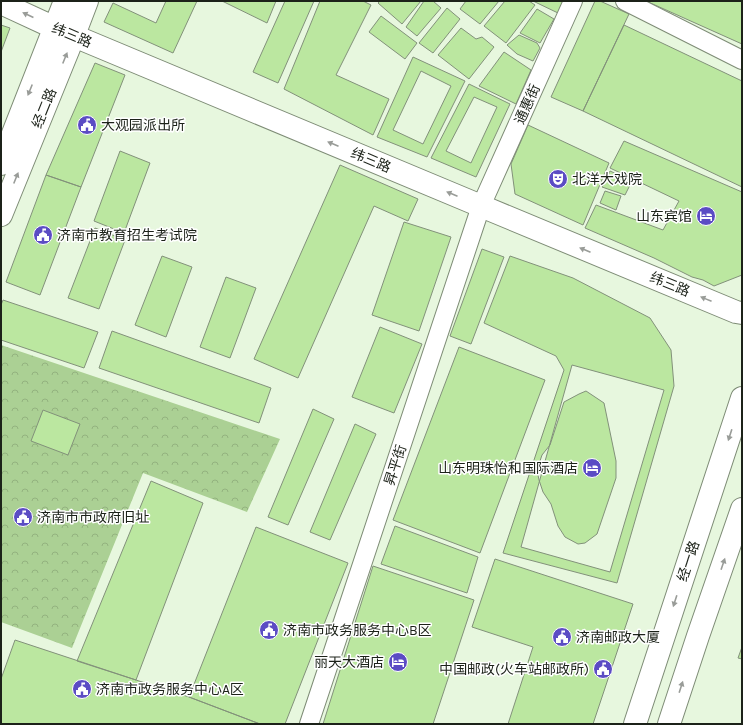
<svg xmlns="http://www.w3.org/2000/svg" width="743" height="725" font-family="Karla,'Noto Sans SC',sans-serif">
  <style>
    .forest { fill: url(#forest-crowns) }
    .building { fill: #bbe7a0; stroke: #82917a; fill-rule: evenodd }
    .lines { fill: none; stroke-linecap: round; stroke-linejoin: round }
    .minor-casing { stroke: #7e8c76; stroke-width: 20 }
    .tertiary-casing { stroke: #7e8c76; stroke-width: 24 }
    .primary-casing { stroke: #7e8c76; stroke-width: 24 }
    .minor { stroke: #fff; stroke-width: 18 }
    .tertiary { stroke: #fff; stroke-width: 22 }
    .primary { stroke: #fff; stroke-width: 22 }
    .oneway { fill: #999c98 }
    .labels { text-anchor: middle; stroke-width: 3; stroke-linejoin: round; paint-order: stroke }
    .street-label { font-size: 14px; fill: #1c2219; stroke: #fff }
    .poi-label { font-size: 14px; fill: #1c2219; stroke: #fff; text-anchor: start }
  </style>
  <defs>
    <pattern id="forest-crowns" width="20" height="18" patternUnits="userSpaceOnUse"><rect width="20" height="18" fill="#abd094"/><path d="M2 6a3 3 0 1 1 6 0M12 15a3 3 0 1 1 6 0" fill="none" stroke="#93b27f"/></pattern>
  </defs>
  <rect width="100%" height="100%" fill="#e7f7de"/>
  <path class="forest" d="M 1,345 L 280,439 L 247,512 L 143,473 L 72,648 L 1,622 Z"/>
  <path class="building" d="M 166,1 L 197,1 L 173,53 L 104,22 L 113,3 L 156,23 Z
    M 222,1 L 276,1 L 267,23 Z
    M 285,1 L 314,1 L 278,83 L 253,72 Z
    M 320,1 L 363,1 L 371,5 L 336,75 L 389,99 L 373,135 L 284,89 Z
    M 380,1 L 421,1 L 402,24 L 378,3 Z
    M 424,1 L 433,1 L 441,8 L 417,36 L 406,27 Z
    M 466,1 L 499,1 L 480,24 L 460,9 Z
    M 505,1 L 529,1 L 535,5 L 506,43 L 484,26 Z
    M 533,1 L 563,1 L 558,13 Z
    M 595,1 L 600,1 L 629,14 L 583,111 L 551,97 Z
    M 646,1 L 742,1 L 742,44 Z
    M 447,8 L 460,19 L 433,53 L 419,43 Z
    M 537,9 L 554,19 L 540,43 L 520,33 Z
    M 381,16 L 417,43 L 405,59 L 369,32 Z
    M 1,25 L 10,28 L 1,52 Z
    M 624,25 L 742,81 L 742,187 L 583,111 Z
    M 461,28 L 476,39 L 482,37 L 494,47 L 469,79 L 438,55 Z
    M 519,35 L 537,43 L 540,48 L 533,61 L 517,54 L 507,45 Z
    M 504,52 L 531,70 L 516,104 L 479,86 Z
    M 413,57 L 465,81 L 427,157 L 377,137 ZM 421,71 L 451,86 L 423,144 L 393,130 Z
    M 95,63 L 125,75 L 81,187 L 46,175 Z
    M 469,84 L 510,104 L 476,177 L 431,158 ZM 474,97 L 497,107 L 471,163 L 446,151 Z
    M 528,125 L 609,163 L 583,225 L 515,194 L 511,164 Z
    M 624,141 L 742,192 L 742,275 L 714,286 L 703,280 L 692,277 L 654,258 L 585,228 L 596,205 L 663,230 L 679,201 L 610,168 Z
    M 120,151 L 150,163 L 124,233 L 94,221 Z
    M 340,165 L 418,199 L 408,221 L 374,206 L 298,378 L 254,359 Z
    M 610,171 L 632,181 L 625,195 L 602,187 Z
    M 46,175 L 81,187 L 40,295 L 6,282 Z
    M 605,191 L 621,196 L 616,210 L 600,203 Z
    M 404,222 L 451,237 L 419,331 L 372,315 Z
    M 95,228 L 125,240 L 99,309 L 68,298 Z
    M 482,249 L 504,257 L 471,344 L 450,336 Z
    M 162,256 L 192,267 L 166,337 L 135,325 Z
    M 510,256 L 573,278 L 650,318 L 671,350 L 674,386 L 617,583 L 503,553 L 564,370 L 556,356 L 484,323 Z
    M 226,277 L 256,288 L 230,358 L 200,347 Z
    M 3,300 L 98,332 L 84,368 L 1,340 L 1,305 Z
    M 380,327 L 422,344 L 394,413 L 352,397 Z
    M 112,331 L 271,388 L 259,423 L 99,368 Z
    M 459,347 L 545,380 L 480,553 L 393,520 Z
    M 572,365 L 664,390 L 610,572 L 521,547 Z
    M 586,391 L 604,403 L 616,461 L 616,478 L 597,534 L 585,543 L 578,544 L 565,537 L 558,526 L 551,504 L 543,492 L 539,480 L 537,470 L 542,455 L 550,445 L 564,402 L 579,394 Z
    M 313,409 L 334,419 L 288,525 L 268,517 Z
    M 43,410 L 80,424 L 68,455 L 31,441 Z
    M 355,424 L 376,434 L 330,540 L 310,532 Z
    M 151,481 L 203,503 L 136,680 L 77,661 Z
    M 395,526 L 478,557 L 467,593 L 381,564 Z
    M 256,527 L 348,563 L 285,724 L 260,724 L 189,697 Z
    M 495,559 L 633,604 L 593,724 L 508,724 L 533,647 L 472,627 Z
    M 373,566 L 474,600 L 433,724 L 323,724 Z
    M 15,640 L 136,680 L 189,697 L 260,724 L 1,724 L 1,679 Z
    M 742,647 L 742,659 L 738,658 Z"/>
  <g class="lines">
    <defs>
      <path id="minor" d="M 625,1 L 742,60
        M 309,724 L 481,206 L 573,1"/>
      <path id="tertiary" d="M 1,3 L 55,28 L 481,206 L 736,312 L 742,313
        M 1,164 L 65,1
        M 1,215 L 69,48 L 87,1"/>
      <path id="primary" d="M 635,724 L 742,398
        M 669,724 L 698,636 L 742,509"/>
    </defs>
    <use href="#minor" class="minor-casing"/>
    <use href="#tertiary" class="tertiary-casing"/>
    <use href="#primary" class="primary-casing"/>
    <use href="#minor" class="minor"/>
    <use href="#tertiary" class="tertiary"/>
    <use href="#primary" class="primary"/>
  </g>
  <defs><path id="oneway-solid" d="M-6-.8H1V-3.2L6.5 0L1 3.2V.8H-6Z"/></defs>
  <g class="oneway">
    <use href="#oneway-solid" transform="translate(28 15) rotate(-155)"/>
    <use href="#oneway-solid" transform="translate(65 58) rotate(-68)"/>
    <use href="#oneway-solid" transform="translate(30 90) rotate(112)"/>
    <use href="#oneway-solid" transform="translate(333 144) rotate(-157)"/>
    <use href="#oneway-solid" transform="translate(16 178) rotate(-68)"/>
    <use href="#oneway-solid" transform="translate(452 194) rotate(-157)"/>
    <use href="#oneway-solid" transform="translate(585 250) rotate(-157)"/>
    <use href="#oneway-solid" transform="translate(706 299) rotate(-158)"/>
    <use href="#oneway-solid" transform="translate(730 435) rotate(108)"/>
    <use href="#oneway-solid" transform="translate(723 564) rotate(-71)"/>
    <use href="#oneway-solid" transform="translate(675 601) rotate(108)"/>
    <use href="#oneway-solid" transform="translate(681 687) rotate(-72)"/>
  </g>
  <defs>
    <symbol id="civic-disc" viewBox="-11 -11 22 22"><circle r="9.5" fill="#5b4cc4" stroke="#fff"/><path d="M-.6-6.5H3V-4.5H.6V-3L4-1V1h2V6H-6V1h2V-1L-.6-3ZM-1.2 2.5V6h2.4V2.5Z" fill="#fff"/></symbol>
    <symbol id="theatre-disc" viewBox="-11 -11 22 22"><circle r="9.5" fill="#5b4cc4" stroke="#fff"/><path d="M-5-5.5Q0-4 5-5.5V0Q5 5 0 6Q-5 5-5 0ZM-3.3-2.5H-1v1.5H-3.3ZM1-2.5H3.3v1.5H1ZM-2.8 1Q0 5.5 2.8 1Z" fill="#fff"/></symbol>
    <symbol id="hotel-disc" viewBox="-11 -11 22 22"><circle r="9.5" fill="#5b4cc4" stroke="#fff"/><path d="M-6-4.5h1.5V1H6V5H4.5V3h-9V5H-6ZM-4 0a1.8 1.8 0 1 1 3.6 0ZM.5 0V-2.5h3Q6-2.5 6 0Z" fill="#fff"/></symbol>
  </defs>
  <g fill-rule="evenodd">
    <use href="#civic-disc" x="76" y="114" width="22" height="22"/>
    <use href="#theatre-disc" x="547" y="168" width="22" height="22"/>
    <use href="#hotel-disc" x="695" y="205" width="22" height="22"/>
    <use href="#civic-disc" x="32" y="224" width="22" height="22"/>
    <use href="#hotel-disc" x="581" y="457" width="22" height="22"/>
    <use href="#civic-disc" x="12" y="506" width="22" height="22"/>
    <use href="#civic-disc" x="258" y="619" width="22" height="22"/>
    <use href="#civic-disc" x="551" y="626" width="22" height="22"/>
    <use href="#hotel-disc" x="387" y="651" width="22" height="22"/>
    <use href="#civic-disc" x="592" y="658" width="22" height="22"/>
    <use href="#civic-disc" x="71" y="678" width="22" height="22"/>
  </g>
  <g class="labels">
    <g class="street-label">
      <text transform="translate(72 35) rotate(23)" y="5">纬三路</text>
      <text transform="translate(527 104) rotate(-66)" y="5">通惠街</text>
      <text transform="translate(44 108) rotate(-68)" y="5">经二路</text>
      <text transform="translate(371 160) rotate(23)" y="5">纬三路</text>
      <text transform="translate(670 284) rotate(22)" y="5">纬三路</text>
      <text transform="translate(395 465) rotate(-72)" y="5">昇平街</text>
      <text transform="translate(688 561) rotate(-72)" y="5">经一路</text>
    </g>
    <g class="poi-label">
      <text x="101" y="130">大观园派出所</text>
      <text x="572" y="184">北洋大戏院</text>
      <text x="692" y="221" text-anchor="end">山东宾馆</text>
      <text x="57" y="240">济南市教育招生考试院</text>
      <text x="578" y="473" text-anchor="end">山东明珠怡和国际酒店</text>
      <text x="37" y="522">济南市市政府旧址</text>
      <text x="283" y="635">济南市政务服务中心B区</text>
      <text x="576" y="642">济南邮政大厦</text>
      <text x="384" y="667" text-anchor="end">丽天大酒店</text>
      <text x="589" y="674" text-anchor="end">中国邮政(火车站邮政所)</text>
      <text x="96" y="694">济南市政务服务中心A区</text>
    </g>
  </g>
  <rect width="743" height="725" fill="none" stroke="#1c2219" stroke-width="4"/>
</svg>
